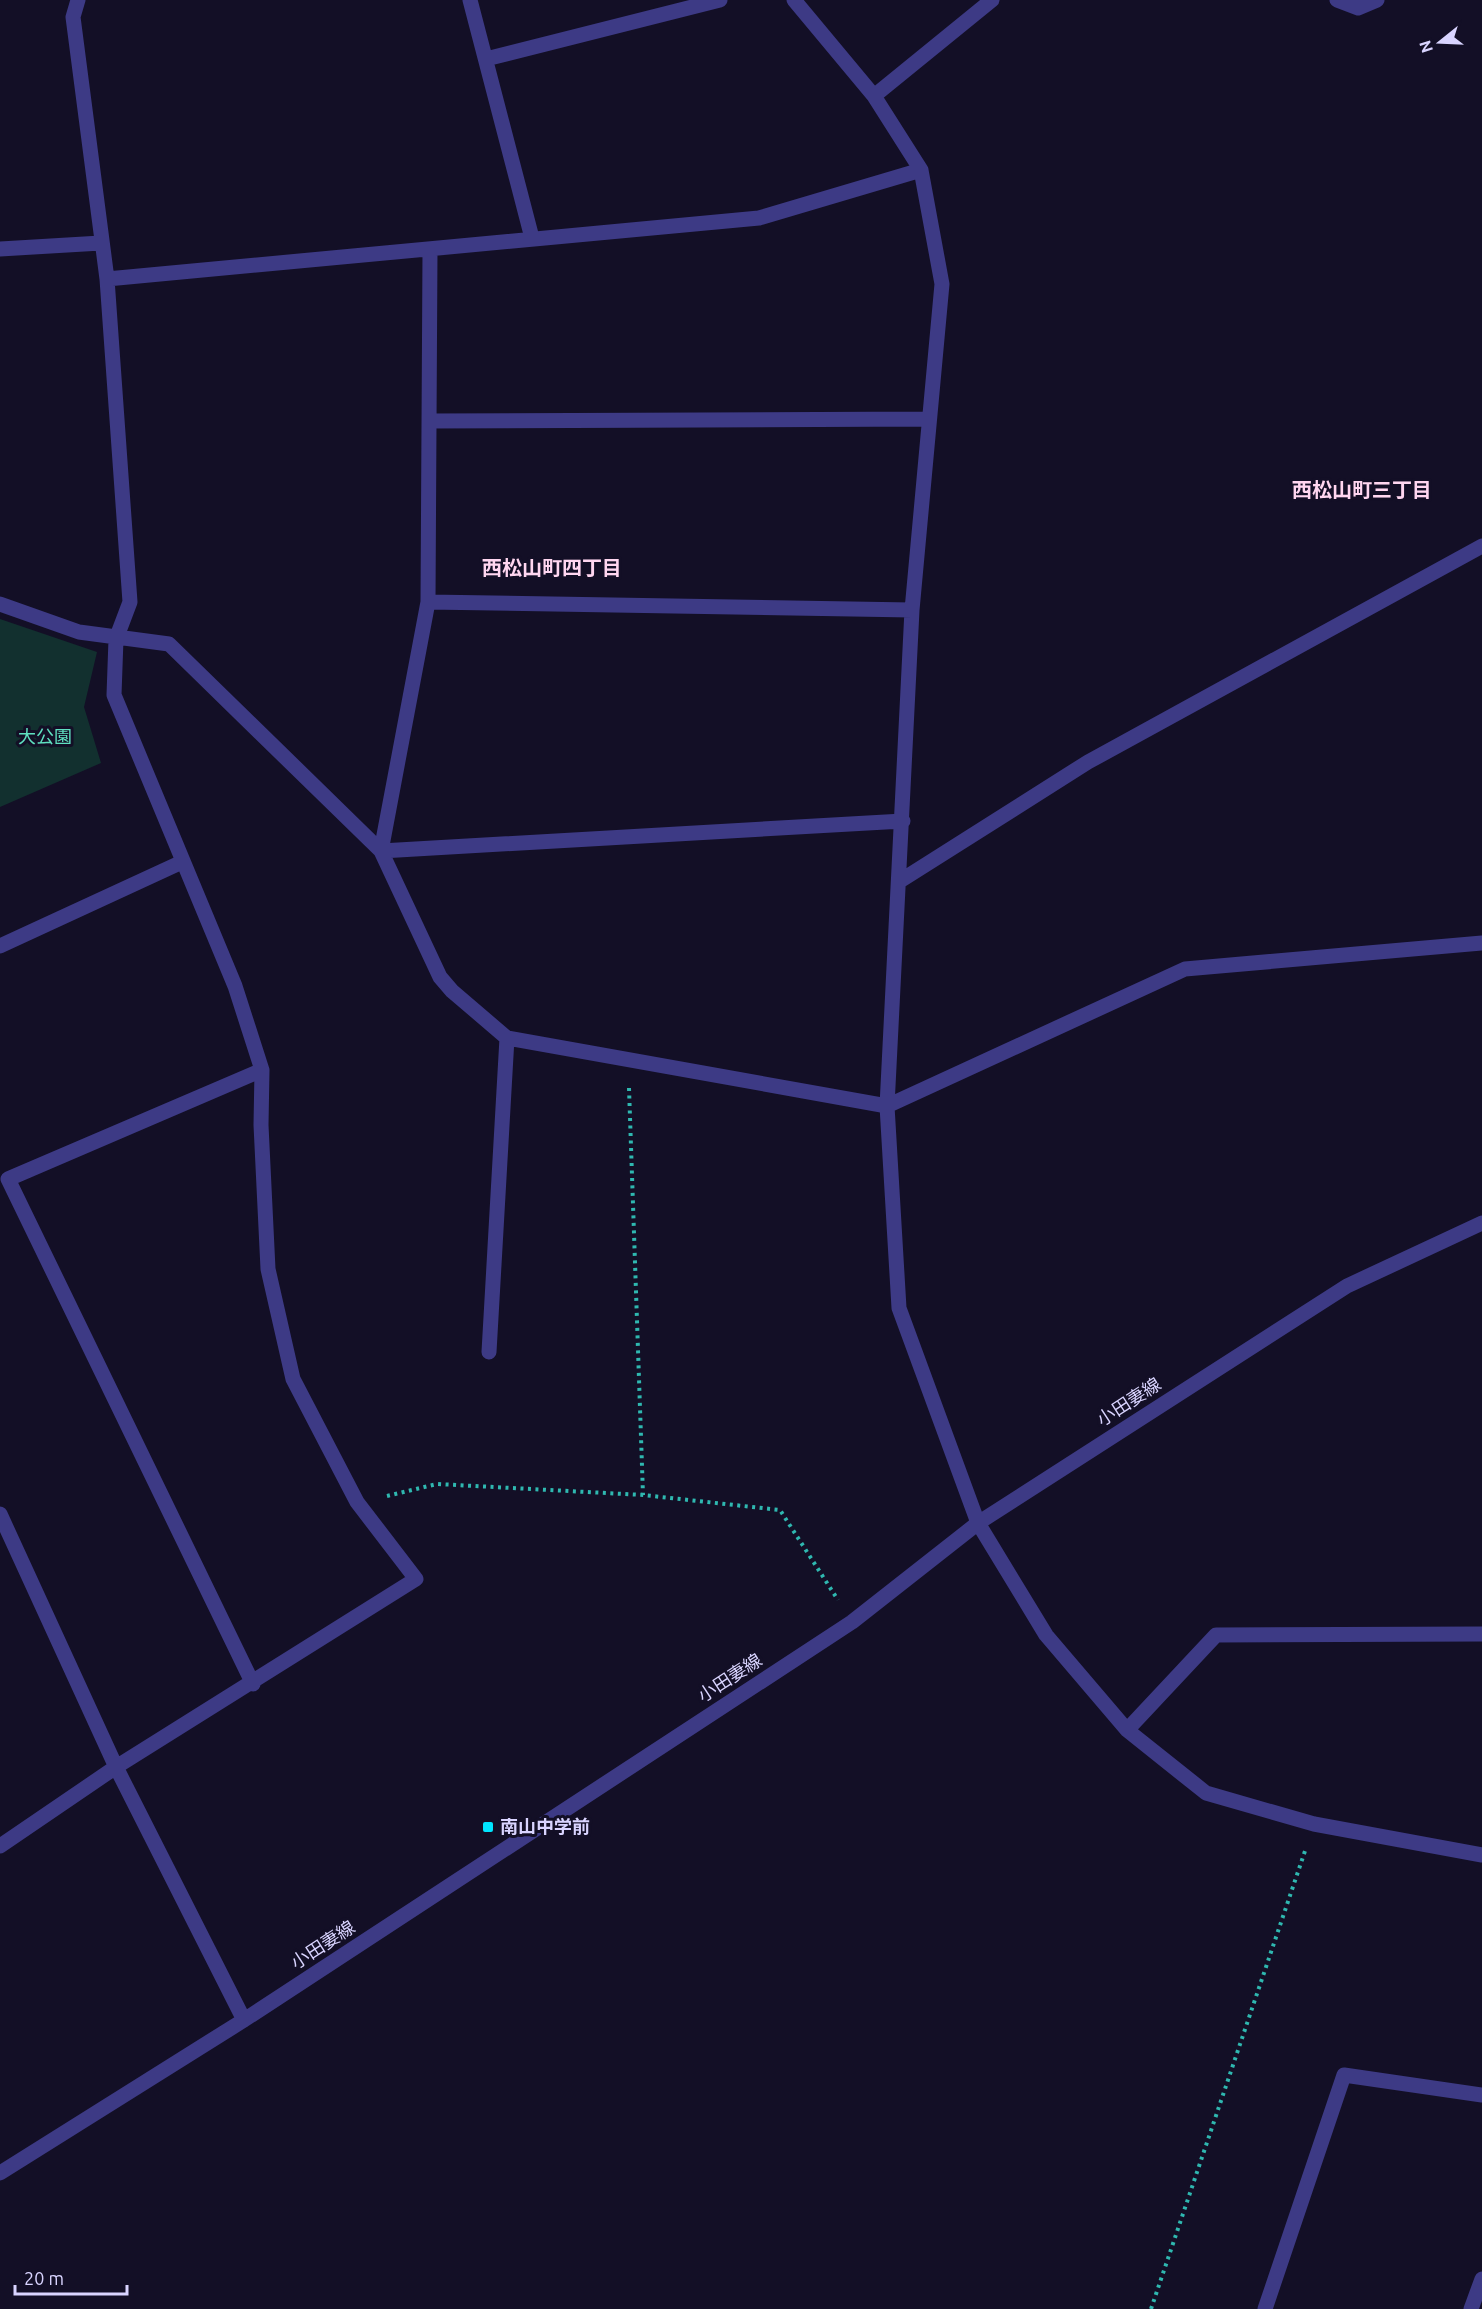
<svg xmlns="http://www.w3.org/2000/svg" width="1482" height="2309" font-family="Ubuntu,'Noto Sans JP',sans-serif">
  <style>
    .green { fill: #12302f }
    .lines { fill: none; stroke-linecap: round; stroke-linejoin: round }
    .path { stroke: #2fb8b0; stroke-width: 4; stroke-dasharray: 3 4.5; stroke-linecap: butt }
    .minor { stroke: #3d3a85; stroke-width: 15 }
    .poi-dot { fill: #00e5ff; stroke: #130f26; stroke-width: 2 }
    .labels { text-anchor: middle; stroke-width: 6; stroke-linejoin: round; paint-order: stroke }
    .park-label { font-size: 18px; fill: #5fe0c0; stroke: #130f26 }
    .street-label { font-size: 18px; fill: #d9d4ff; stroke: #130f26 }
    .poi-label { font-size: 18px; font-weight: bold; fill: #d9d4ff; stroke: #130f26; text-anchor: start }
    .neighbourhood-label { font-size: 20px; font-weight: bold; fill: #ffd6f0; stroke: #130f26 }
  </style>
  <rect width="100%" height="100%" fill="#130f26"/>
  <path class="green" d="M 0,619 L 97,652 L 84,707 L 101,763 L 0,807 Z"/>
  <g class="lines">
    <path class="path" d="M 629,1088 L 643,1495
      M 387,1496 L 437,1484 L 643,1495 L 780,1510 L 838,1600
      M 1151,2309 L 1306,1848"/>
    <path class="minor" d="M 470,0 L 532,238
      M 794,0 L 874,96 L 921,170 L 942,284 L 912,610 L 887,1106 L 899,1308 L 978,1523 L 1046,1635 L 1127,1730 L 1206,1793 L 1314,1824 L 1482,1855
      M 1337,0 L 1358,8 L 1377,0
      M 486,59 L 720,0
      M 874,96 L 992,0
      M 0,249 L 101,243
      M 107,279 L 759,218 L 921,170
      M 429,421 L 929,419
      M 428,602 L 912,610
      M 0,604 L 79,632 L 169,644 L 381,851 L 440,977 L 452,991 L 507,1038 L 887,1106 L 1185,969 L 1482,943
      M 381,851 L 428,602 L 430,251
      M 381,851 L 903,821
      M 900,881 L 1088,762 L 1482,546
      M 0,946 L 182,862
      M 489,1352 L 507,1038
      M 0,1514 L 116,1767 L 244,2020
      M 253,1684 L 8,1179 L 262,1070
      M 1127,1730 L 1216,1635 L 1482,1634
      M 0,1846 L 116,1767 L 416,1579 L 357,1502 L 293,1379 L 268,1269 L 261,1125 L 262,1070 L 235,986 L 114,695 L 116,639 L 130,602 L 107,279 L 73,17 L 78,0
      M 0,2173 L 244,2020 L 852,1622 L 978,1523 L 1347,1286 L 1482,1223
      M 1265,2309 L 1344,2075 L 1482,2095
      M 1471,2309 L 1482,2279"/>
  </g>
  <rect class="poi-dot" x="482" y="1821" width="12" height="12" rx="3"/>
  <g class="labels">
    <g class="park-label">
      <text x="45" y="743">大公園</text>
    </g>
    <g class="street-label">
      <text transform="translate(1129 1402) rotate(-33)" y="6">小田妻線</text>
      <text transform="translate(730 1678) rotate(-33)" y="6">小田妻線</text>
      <text transform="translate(323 1945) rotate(-33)" y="6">小田妻線</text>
    </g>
    <g class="poi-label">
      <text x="500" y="1833">南山中学前</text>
    </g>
    <g class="neighbourhood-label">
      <text x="1362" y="497">西松山町三丁目</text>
      <text x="552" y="575">西松山町四丁目</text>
    </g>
  </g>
  <g transform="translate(1440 42) rotate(252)" stroke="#130f26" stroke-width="4.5" paint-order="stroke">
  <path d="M0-4.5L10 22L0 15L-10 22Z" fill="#d9d4ff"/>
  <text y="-9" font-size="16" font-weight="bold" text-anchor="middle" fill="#d9d4ff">N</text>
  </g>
  <path d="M15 2285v9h112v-9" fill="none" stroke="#d9d4ff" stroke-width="3"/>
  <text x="24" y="2285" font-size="18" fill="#d9d4ff" stroke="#130f26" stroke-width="4.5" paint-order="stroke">20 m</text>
</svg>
